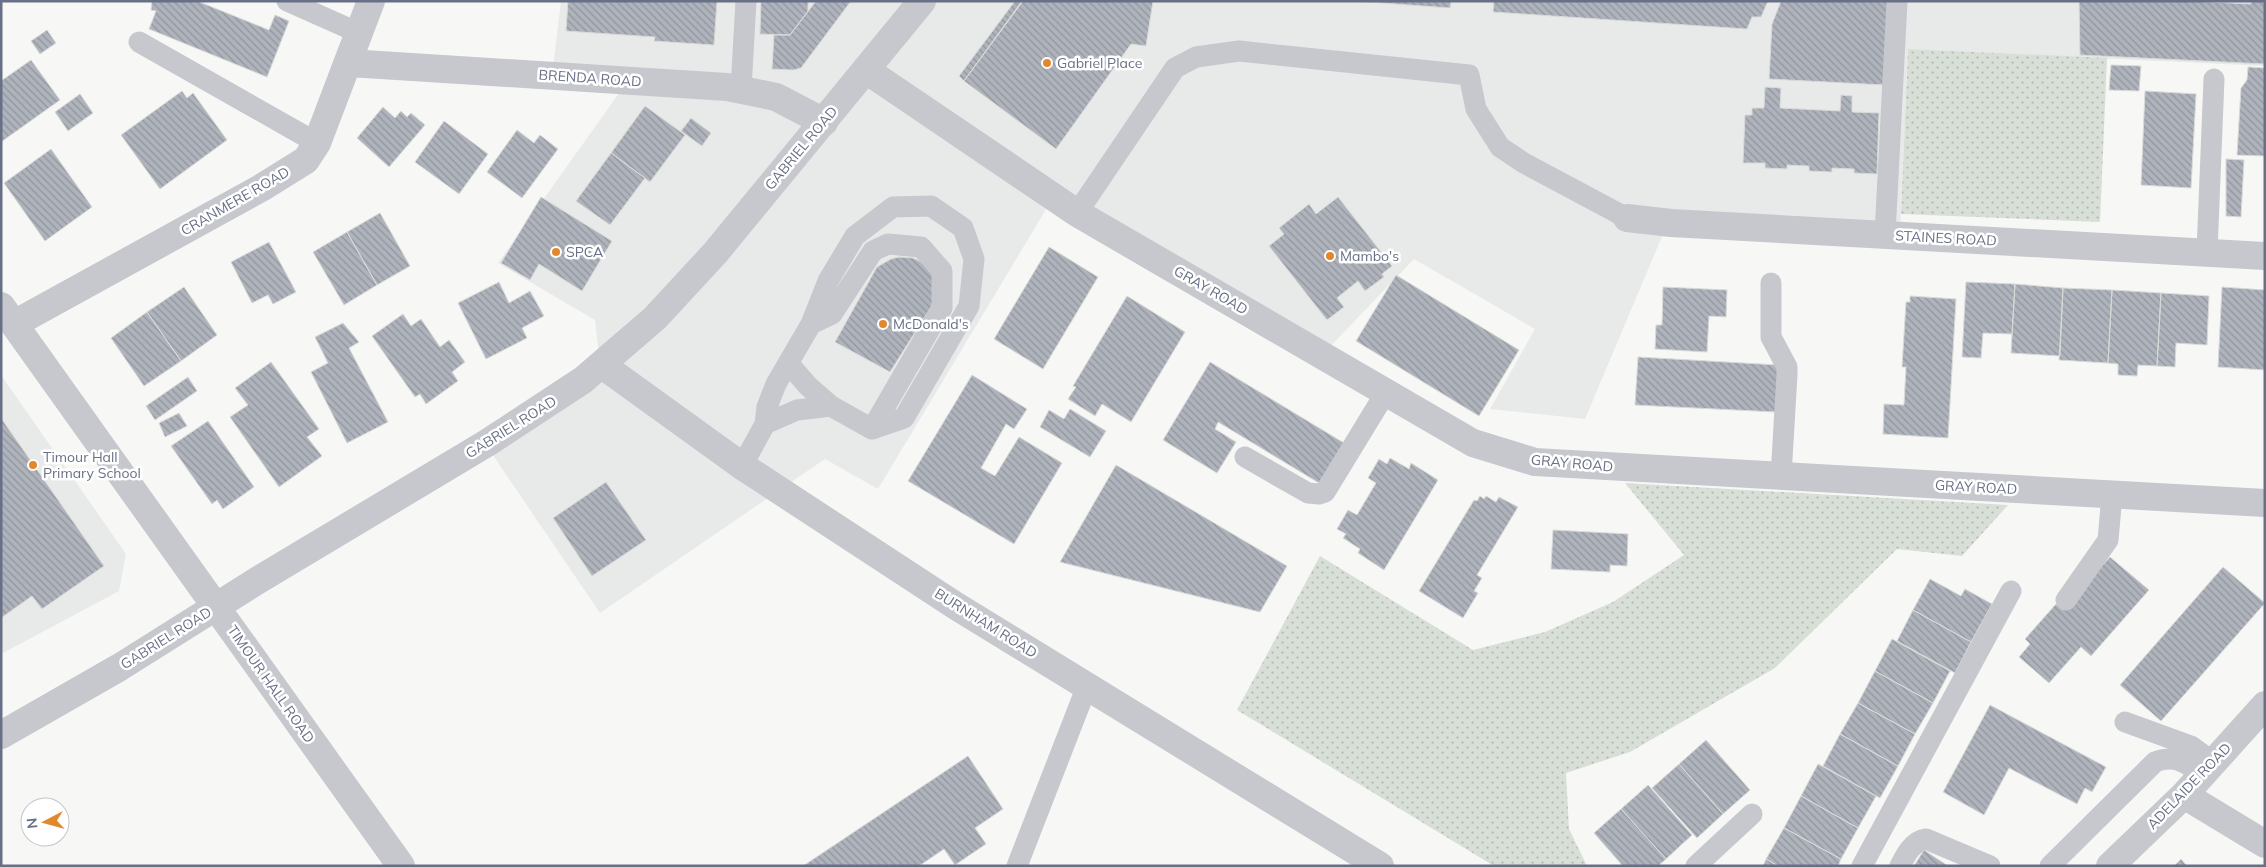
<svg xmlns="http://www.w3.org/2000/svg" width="2266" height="867" font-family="Mulish,sans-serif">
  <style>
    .built { fill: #e8e9e9 }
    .grass { fill: url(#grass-dots) }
    .building { fill: url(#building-back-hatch); stroke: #d9dad8 }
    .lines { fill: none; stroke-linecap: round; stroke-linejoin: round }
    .service { stroke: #c6c8cd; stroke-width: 21 }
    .minor { stroke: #c6c8cd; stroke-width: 28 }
    .tertiary { stroke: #c6c8cd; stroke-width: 28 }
    .poi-dot { fill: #e2882c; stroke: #fff; stroke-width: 2 }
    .labels { text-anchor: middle; stroke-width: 5; stroke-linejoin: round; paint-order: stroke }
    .poi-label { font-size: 14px; fill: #677086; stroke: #fff; text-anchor: start }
    .street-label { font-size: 14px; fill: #677086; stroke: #fff }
  </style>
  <defs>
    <pattern id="grass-dots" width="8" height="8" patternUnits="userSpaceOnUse" patternTransform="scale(1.25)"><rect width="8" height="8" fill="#d8dfd7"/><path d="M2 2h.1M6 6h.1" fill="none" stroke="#b3b9b4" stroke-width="1.8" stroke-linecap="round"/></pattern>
    <pattern id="building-back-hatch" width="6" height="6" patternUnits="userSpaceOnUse" patternTransform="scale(1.25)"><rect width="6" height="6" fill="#aeb3bc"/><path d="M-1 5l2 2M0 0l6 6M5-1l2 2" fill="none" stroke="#91969e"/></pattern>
  </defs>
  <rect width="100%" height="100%" fill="#f7f8f6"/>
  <path class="built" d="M 561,1 L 2265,1 L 2265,66 L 1908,49 L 1900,235 L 1669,220 L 1585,419 L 1490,409 L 1535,329 L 1414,259 L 1323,354 L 1054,196 L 878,489 L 825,459 L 600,613 L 484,442 L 600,365 L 595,320 L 498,263 L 627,82 L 552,76 Z
    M 1,375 L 126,554 L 119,591 L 1,654 Z"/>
  <path class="grass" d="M 1908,49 L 2107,58 L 2100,222 L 1901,214 Z
    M 1625,483 L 2008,505 L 1962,556 L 1897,549 L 1775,668 L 1630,752 L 1566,773 L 1569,829 L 1587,866 L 1494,866 L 1237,710 L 1320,556 L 1473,650 L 1545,632 L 1613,602 L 1684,555 Z"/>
  <path class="building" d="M 152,1 L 197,1 L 269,30 L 275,15 L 289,21 L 267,77 L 149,29 L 156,11 L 151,10 Z
    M 568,1 L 717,1 L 714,45 L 654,41 L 655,37 L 566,31 Z
    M 761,1 L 808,1 L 808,11 L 790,35 L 760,34 Z
    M 816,1 L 851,1 L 801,68 L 793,70 L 772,69 L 774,35 L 790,35 Z
    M 1015,1 L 1022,1 L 964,81 L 959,76 Z
    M 1023,1 L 1153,1 L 1146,46 L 1131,44 L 1056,149 L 964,81 Z
    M 1355,1 L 1451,1 L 1450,8 Z
    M 1494,1 L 1768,1 L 1761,17 L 1752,17 L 1747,29 L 1493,12 Z
    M 1781,1 L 1890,1 L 1885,85 L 1769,79 L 1772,24 Z
    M 2079,1 L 2190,1 L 2250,4 L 2253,1 L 2265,1 L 2265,64 L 2080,55 Z
    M 47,30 L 56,43 L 40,54 L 31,41 Z
    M 31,60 L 60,100 L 1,142 L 1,81 Z
    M 2111,65 L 2141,66 L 2139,91 L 2109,90 Z
    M 2248,67 L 2265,68 L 2265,156 L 2237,155 L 2241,88 L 2247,80 Z
    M 1765,87 L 1781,88 L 1780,108 L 1840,111 L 1841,95 L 1852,96 L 1852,112 L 1879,113 L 1877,174 L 1854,173 L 1854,169 L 1832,168 L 1832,172 L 1809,171 L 1809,166 L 1787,165 L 1787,169 L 1765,168 L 1765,163 L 1743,163 L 1745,115 L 1752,115 L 1752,108 L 1764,108 Z
    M 182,91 L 187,98 L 193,93 L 227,140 L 160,189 L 121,135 Z
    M 2145,91 L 2196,94 L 2191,188 L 2141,185 Z
    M 80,94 L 93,113 L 68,131 L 55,112 Z
    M 645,106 L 685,135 L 650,182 L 611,153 Z
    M 383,107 L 395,118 L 401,111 L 407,117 L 411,113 L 425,125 L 389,167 L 357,138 Z
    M 691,118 L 711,133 L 702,146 L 681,131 Z
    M 444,121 L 488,154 L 459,194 L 415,162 Z
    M 517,130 L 534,143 L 540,135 L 558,149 L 522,198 L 487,172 Z
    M 51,149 L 92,207 L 45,241 L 4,183 Z
    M 611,153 L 645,178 L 610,225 L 576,201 Z
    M 2226,159 L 2244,160 L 2241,217 L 2226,216 Z
    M 541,197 L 612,241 L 582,291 L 539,264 L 530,280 L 501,263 Z
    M 1338,197 L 1392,266 L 1382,274 L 1384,277 L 1365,291 L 1358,281 L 1337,298 L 1344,307 L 1327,320 L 1269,246 L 1284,234 L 1279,228 L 1309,204 L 1316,214 Z
    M 380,213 L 410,266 L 377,285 L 347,232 Z
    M 347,232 L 377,285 L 344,305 L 313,252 Z
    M 269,242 L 296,292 L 273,304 L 268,295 L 252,303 L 231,262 Z
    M 1049,247 L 1098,277 L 1043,369 L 994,339 Z
    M 899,257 L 913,258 L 923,263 L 933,276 L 935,297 L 931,307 L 890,372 L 835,342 L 877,267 L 891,259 Z
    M 1396,275 L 1519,350 L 1479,416 L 1356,341 Z
    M 499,282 L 509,303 L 530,291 L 544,316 L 522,328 L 527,338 L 486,359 L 458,303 Z
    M 1966,282 L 2015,284 L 2012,334 L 1983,333 L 1981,358 L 1962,357 Z
    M 2015,284 L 2063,288 L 2060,356 L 2011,353 Z
    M 184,287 L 217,335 L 181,361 L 147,312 Z
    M 1663,287 L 1727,290 L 1726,317 L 1709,316 L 1707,352 L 1655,349 L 1656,325 L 1662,325 Z
    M 2222,287 L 2265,290 L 2265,370 L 2218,367 Z
    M 2063,288 L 2112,290 L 2108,363 L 2059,360 Z
    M 2112,290 L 2161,293 L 2157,366 L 2138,365 L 2137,376 L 2118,375 L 2118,364 L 2108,363 Z
    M 2161,293 L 2209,296 L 2207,345 L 2176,343 L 2175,367 L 2157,366 Z
    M 1127,296 L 1185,332 L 1131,422 L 1102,404 L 1095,416 L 1068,399 L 1076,387 L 1073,386 Z
    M 1910,296 L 1956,299 L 1948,438 L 1883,434 L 1884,404 L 1904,405 L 1906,367 L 1902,367 L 1906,302 L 1910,302 Z
    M 147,312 L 181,361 L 144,386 L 111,338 Z
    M 403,314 L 411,326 L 421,319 L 440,347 L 449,340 L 465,362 L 452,372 L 458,381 L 426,404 L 420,394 L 415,397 L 372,336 Z
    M 343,323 L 359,342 L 349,348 L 388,422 L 347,443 L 311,372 L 328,363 L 315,337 Z
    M 1638,357 L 1778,365 L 1776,412 L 1635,405 Z
    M 271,362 L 319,429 L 307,437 L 322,456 L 279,487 L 230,417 L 248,405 L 235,388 Z
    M 1210,362 L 1344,443 L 1319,483 L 1218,422 L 1215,429 L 1236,442 L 1217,473 L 1163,440 Z
    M 972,375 L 1027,409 L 1014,429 L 1006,424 L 981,468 L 995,476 L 1019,437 L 1062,463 L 1014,544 L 908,481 Z
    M 188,377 L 197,391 L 155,420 L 146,406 Z
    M 1070,409 L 1106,431 L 1090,457 L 1040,427 L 1049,410 L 1064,419 Z
    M 179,413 L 187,426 L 165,437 L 159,423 Z
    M 1,418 L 104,566 L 42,609 L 32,596 L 1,618 Z
    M 208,421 L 254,487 L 223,509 L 217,500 L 212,504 L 171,446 Z
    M 1390,458 L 1409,469 L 1411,463 L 1438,480 L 1384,570 L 1358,553 L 1360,549 L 1343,538 L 1346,534 L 1337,529 L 1348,510 L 1357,515 L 1376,483 L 1368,478 L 1379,459 L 1387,464 Z
    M 1116,465 L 1287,566 L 1260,612 L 1060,562 Z
    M 606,482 L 646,540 L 592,576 L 553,518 Z
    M 1480,496 L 1484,499 L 1486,496 L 1496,502 L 1499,497 L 1518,507 L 1477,575 L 1482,578 L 1474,591 L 1478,593 L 1463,618 L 1419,591 L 1474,500 L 1477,501 Z
    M 1553,530 L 1628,534 L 1627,566 L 1610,565 L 1610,572 L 1551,569 Z
    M 2110,557 L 2149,590 L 2091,656 L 2081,647 L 2049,683 L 2019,657 L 2030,644 L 2025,639 L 2056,604 L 2063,610 Z
    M 2223,567 L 2265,603 L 2161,721 L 2120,685 Z
    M 1930,579 L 1961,596 L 1965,589 L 1992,604 L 1971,642 L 1913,610 Z
    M 1913,610 L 1971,642 L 1955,673 L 1897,641 Z
    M 1892,639 L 1950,671 L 1933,703 L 1875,671 Z
    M 1875,671 L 1933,703 L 1915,734 L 1858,703 Z
    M 1858,703 L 1915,734 L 1898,766 L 1840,734 Z
    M 1990,705 L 2106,767 L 2092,792 L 2085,788 L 2077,804 L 2009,768 L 1984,815 L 1943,792 Z
    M 1840,734 L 1898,766 L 1880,798 L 1823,766 Z
    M 1706,740 L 1750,790 L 1723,814 L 1679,764 Z
    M 968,756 L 1003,809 L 975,828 L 986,844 L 955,865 L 944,849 L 919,866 L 803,866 Z
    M 1679,764 L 1723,814 L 1697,838 L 1652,788 Z
    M 1818,764 L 1876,796 L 1858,828 L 1801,796 Z
    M 1648,785 L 1692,835 L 1666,859 L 1621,809 Z
    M 1801,796 L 1858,828 L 1841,859 L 1784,828 Z
    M 1621,809 L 1666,859 L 1658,866 L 1623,866 L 1594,833 Z
    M 1784,828 L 1841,859 L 1838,866 L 1778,866 L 1766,859 Z
    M 1924,850 L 1948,866 L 1914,866 Z
    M 1766,859 L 1778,866 L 1763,866 Z
    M 2181,859 L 2187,866 L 2174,866 Z"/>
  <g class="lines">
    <path class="service" d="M 287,1 L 359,33
      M 139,42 L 317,143
      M 741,89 L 746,1
      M 1077,213 L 1175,68 L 1196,57 L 1239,51 L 1469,75 L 1476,109 L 1500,147 L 1524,163 L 1627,218
      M 1885,235 L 1897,1
      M 2207,252 L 2214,79
      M 1771,283 L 1771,337 L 1787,367 L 1787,375 L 1781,476
      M 811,324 L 832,314 L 873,251 L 888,244 L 921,247 L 942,271 L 942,308 L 872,429
      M 788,363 L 808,386 L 831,406
      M 1245,457 L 1308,493 L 1319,494 L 1325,492 L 1386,392
      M 742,466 L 765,424 L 767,407 L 776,384 L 811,324 L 828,281 L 855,236 L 893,207 L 931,206 L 963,228 L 974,259 L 969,306 L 904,418 L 872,429 L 831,406 L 797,410 L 765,424
      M 2066,600 L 2108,540 L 2112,495
      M 2125,722 L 2191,746 L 2213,762
      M 1017,866 L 1087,686
      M 1696,866 L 1752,814
      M 1862,866 L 2011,591
      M 1900,866 C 1906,854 1913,841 1926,839 L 1990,866
      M 2050,866 L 2155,762 C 2174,754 2188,763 2202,775"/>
    <path class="minor" d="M 349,63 L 727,87 L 776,97 L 824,122
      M 866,70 L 1077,213 L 1473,443 L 1535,462 L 2265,503
      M 1627,218 L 1671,223 L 2265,256
      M 1,306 L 401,866
      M 14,324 L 261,188 L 306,160 L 317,143 L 371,1
      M 2184,795 L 2265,844
      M 2110,866 L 2184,795 L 2265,705"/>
    <path class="tertiary" d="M 602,365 L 742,466 L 956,606 L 1380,866
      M 1,735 L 120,667 L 255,582 L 487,443 L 583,380 L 655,318 L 716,252 L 922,1"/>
  </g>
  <g class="poi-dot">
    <circle cx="1047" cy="63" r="5"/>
    <circle cx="556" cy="252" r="5"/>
    <circle cx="1330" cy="256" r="5"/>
    <circle cx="883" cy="324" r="5"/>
    <circle cx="33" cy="465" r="5"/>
  </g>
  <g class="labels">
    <g class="poi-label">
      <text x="1057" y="68">Gabriel Place</text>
      <text x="566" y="257">SPCA</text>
      <text x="1340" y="261">Mambo's</text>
      <text x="893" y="329">McDonald's</text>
      <text x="43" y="462">Timour Hall<tspan x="43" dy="16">Primary School</tspan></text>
    </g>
    <g class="street-label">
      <text transform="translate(590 78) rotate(4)" y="5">BRENDA ROAD</text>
      <text transform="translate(801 148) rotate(-50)" y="5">GABRIEL ROAD</text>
      <text transform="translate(235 201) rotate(-30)" y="5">CRANMERE ROAD</text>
      <text transform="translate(1946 238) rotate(3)" y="5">STAINES ROAD</text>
      <text transform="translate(1211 290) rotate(30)" y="5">GRAY ROAD</text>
      <text transform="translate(511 427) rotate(-32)" y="5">GABRIEL ROAD</text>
      <text transform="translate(1572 463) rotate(5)" y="5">GRAY ROAD</text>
      <text transform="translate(1976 487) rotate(3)" y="5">GRAY ROAD</text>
      <text transform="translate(986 623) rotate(32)" y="5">BURNHAM ROAD</text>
      <text transform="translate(166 638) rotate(-32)" y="5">GABRIEL ROAD</text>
      <text transform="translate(271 684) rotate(55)" y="5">TIMOUR HALL ROAD</text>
      <text transform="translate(2189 786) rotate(-46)" y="5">ADELAIDE ROAD</text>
    </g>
  </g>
  <rect width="2266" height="867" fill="none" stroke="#677086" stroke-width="5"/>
  <g transform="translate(45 822) rotate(264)"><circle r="24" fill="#ffffff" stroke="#c2c6cf"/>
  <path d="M0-4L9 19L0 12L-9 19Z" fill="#e2882c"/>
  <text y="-8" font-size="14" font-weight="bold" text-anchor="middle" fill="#677086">N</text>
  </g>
</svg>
